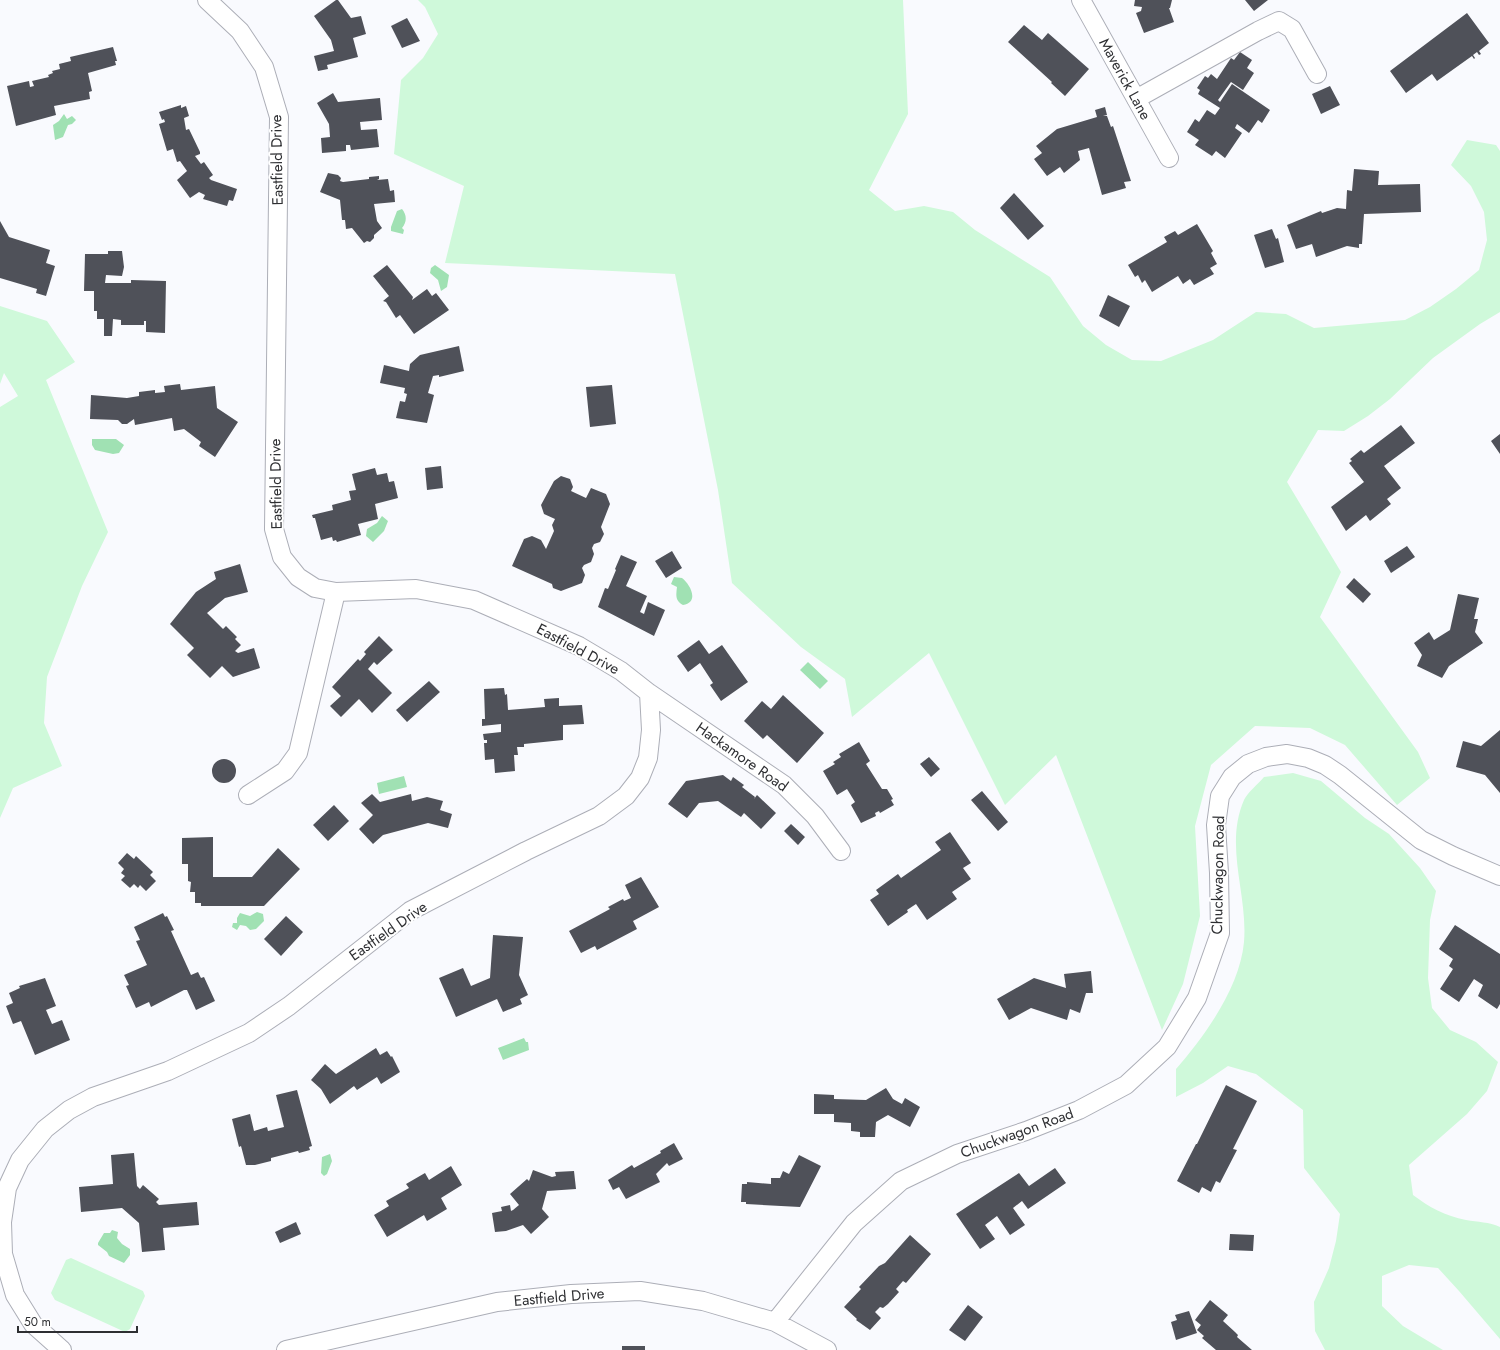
<svg xmlns="http://www.w3.org/2000/svg" width="1500" height="1350" font-family="Jost,sans-serif">
  <style>
    .green { fill: #cff9da }
    .water { fill: #a0e1b3 }
    .building { fill: #4f5159 }
    .lines { fill: none; stroke-linecap: round; stroke-linejoin: round }
    .minor-casing { stroke: #acaeb7; stroke-width: 20 }
    .minor { stroke: #fff; stroke-width: 18 }
    .labels { text-anchor: middle; stroke-width: 4; stroke-linejoin: round; paint-order: stroke }
    .street-label { font-size: 15px; fill: #2e2f32; stroke: #fff }
  </style>
  <rect width="100%" height="100%" fill="#f9fafe"/>
  <path class="green" d="M 418,0 L 903,0 L 908,114 L 869,190 L 895,211 L 924,206 L 953,212 L 975,230 L 1050,277 L 1083,326 L 1106,345 L 1132,360 L 1161,361 L 1213,340 L 1256,312 L 1286,314 L 1314,328 L 1405,320 L 1430,307 L 1456,289 L 1479,270 L 1487,240 L 1484,212 L 1471,186 L 1451,165 L 1467,140 L 1496,145 L 1500,151 L 1500,312 L 1480,324 L 1433,358 L 1390,399 L 1368,416 L 1344,431 L 1318,430 L 1287,482 L 1341,572 L 1320,617 L 1418,752 L 1430,778 L 1397,805 L 1345,745 L 1310,728 L 1255,726 L 1211,765 L 1195,826 L 1200,916 L 1183,984 L 1162,1030 L 1056,755 L 1005,805 L 929,653 L 852,717 L 845,679 L 801,647 L 732,583 L 718,490 L 675,274 L 445,263 L 464,186 L 394,154 L 401,80 L 423,58 L 438,34 L 425,7 Z
    M 0,306 L 47,321 L 75,362 L 46,380 L 108,532 L 82,586 L 47,677 L 44,723 L 62,766 L 13,788 L 0,818 L 0,407 L 18,396 L 4,373 L 0,384 Z
    M 1293,773 L 1321,781 L 1365,818 L 1389,834 L 1420,868 L 1436,891 L 1430,920 L 1428,978 L 1432,1008 L 1450,1030 L 1476,1042 L 1498,1062 L 1487,1091 L 1467,1114 L 1409,1165 L 1413,1195 C 1429,1207 1445,1216 1466,1220 C 1478,1222 1489,1222 1500,1227 L 1500,1339 L 1459,1291 L 1438,1268 L 1409,1265 L 1382,1276 L 1382,1306 L 1403,1326 L 1443,1350 L 1325,1350 L 1315,1331 L 1314,1302 L 1329,1268 L 1336,1241 L 1340,1214 L 1304,1168 L 1303,1110 L 1256,1074 L 1228,1066 L 1203,1083 L 1176,1097 L 1176,1069 C 1205,1036 1240,987 1244,942 C 1248,894 1224,846 1244,800 C 1248,792 1258,784 1264,777 Z
    M 71,1258 L 143,1291 L 145,1296 L 130,1329 L 125,1332 L 55,1300 L 51,1293 L 66,1260 Z"/>
  <path class="water" d="M 64,114 L 67,119 L 72,116 L 76,120 L 72,124 L 68,125 L 63,137 L 55,140 L 53,125 L 59,121 Z
    M 402,209 C 407,215 407,222 402,228 L 404,230 L 403,234 L 391,231 L 391,227 L 397,211 Z
    M 435,265 L 449,275 L 447,287 L 441,291 L 438,280 L 430,273 L 431,268 Z
    M 92,439 L 116,439 L 124,445 L 119,453 L 113,454 L 95,450 L 92,445 Z
    M 382,516 L 388,521 L 384,531 L 373,542 L 366,536 L 367,529 L 377,523 Z
    M 674,577 L 682,578 C 690,584 700,602 683,605 C 675,601 676,595 677,587 L 671,584 Z
    M 808,662 L 828,681 L 820,689 L 800,670 Z
    M 404,776 L 407,787 L 379,794 L 377,783 Z
    M 257,912 L 263,914 L 264,921 L 256,929 L 250,930 L 246,926 L 240,925 L 237,930 L 232,927 L 233,923 L 237,923 L 237,918 L 240,913 L 250,916 Z
    M 524,1038 L 526,1042 L 528,1042 L 529,1050 L 503,1060 L 498,1048 Z
    M 330,1154 L 332,1161 L 327,1174 L 324,1176 L 321,1173 L 322,1157 Z
    M 112,1230 L 118,1232 L 117,1238 L 122,1244 L 130,1249 L 130,1255 L 124,1263 L 109,1256 L 107,1252 L 98,1245 L 98,1243 L 104,1233 L 110,1233 Z"/>
  <path class="building" d="M 336,0 L 338,0 L 351,18 L 361,16 L 366,34 L 353,38 L 358,57 L 327,65 L 328,69 L 318,71 L 314,56 L 334,51 L 331,40 L 314,16 Z
    M 1135,0 L 1172,0 L 1170,8 L 1169,8 L 1174,22 L 1144,33 L 1136,13 L 1141,11 L 1142,7 L 1134,6 Z
    M 1245,0 L 1268,0 L 1254,11 Z
    M 1467,13 L 1489,43 L 1479,51 L 1481,54 L 1479,55 L 1477,52 L 1473,55 L 1475,58 L 1474,59 L 1472,56 L 1437,81 L 1432,74 L 1406,93 L 1390,71 Z
    M 407,18 L 420,41 L 402,48 L 391,26 Z
    M 1024,25 L 1042,40 L 1048,33 L 1089,69 L 1065,96 L 1051,83 L 1052,82 L 1008,42 Z
    M 113,47 L 117,61 L 115,61 L 116,65 L 88,73 L 92,91 L 89,92 L 90,99 L 54,106 L 56,115 L 16,126 L 7,86 L 29,81 L 30,87 L 34,86 L 32,81 L 49,77 L 48,75 L 53,73 L 52,71 L 60,69 L 59,64 L 71,61 L 70,57 Z
    M 1240,52 L 1252,60 L 1247,68 L 1254,73 L 1243,90 L 1231,82 L 1218,100 L 1220,102 L 1232,84 L 1270,110 L 1262,123 L 1258,120 L 1249,133 L 1237,124 L 1235,128 L 1242,133 L 1225,158 L 1216,151 L 1212,156 L 1195,145 L 1199,140 L 1187,132 L 1195,119 L 1199,122 L 1207,110 L 1215,115 L 1220,108 L 1198,94 L 1200,90 L 1197,88 L 1205,76 L 1208,78 L 1211,74 L 1217,79 L 1231,58 L 1234,60 Z
    M 1330,86 L 1340,105 L 1321,114 L 1312,94 Z
    M 333,93 L 338,102 L 380,98 L 382,120 L 360,122 L 361,130 L 377,129 L 379,147 L 351,150 L 350,145 L 346,145 L 346,151 L 322,153 L 321,138 L 330,137 L 329,124 L 317,103 Z
    M 181,105 L 181,108 L 186,106 L 189,116 L 184,118 L 186,130 L 189,129 L 200,152 L 200,154 L 195,156 L 201,164 L 204,162 L 213,175 L 209,178 L 211,180 L 237,189 L 233,201 L 229,200 L 227,206 L 203,199 L 205,195 L 199,192 L 190,198 L 177,180 L 187,171 L 180,161 L 177,162 L 173,149 L 167,151 L 159,124 L 165,122 L 164,119 L 162,120 L 159,112 Z
    M 1105,107 L 1107,115 L 1103,116 L 1107,116 L 1111,127 L 1113,126 L 1131,181 L 1124,182 L 1126,188 L 1102,195 L 1089,148 L 1078,151 L 1080,160 L 1064,173 L 1060,167 L 1047,176 L 1034,159 L 1042,153 L 1036,146 L 1057,129 L 1097,117 L 1095,110 Z
    M 1354,169 L 1379,171 L 1378,185 L 1420,184 L 1421,212 L 1364,214 L 1362,244 L 1359,244 L 1359,248 L 1347,246 L 1316,257 L 1312,244 L 1296,249 L 1287,225 L 1321,211 L 1322,213 L 1337,208 L 1346,209 L 1347,190 L 1352,191 Z
    M 328,173 L 338,175 L 341,178 L 340,181 L 343,182 L 369,179 L 369,177 L 379,176 L 379,179 L 377,180 L 388,179 L 390,191 L 394,190 L 395,202 L 374,204 L 377,221 L 382,228 L 374,235 L 374,238 L 370,242 L 367,241 L 364,243 L 352,228 L 346,229 L 345,220 L 342,220 L 340,200 L 320,192 Z
    M 1014,193 L 1044,226 L 1028,240 L 1000,208 Z
    M 0,221 L 9,237 L 50,250 L 46,263 L 55,266 L 46,296 L 36,293 L 37,289 L 0,278 Z
    M 1197,224 L 1213,251 L 1211,253 L 1217,264 L 1210,268 L 1214,274 L 1194,285 L 1190,279 L 1183,284 L 1178,276 L 1152,292 L 1145,280 L 1142,283 L 1138,275 L 1135,277 L 1128,265 L 1167,242 L 1164,237 L 1175,231 L 1178,235 Z
    M 1272,229 L 1276,239 L 1278,238 L 1284,262 L 1265,268 L 1254,235 Z
    M 108,251 L 122,251 L 124,267 L 122,276 L 106,275 L 105,283 L 131,283 L 131,280 L 166,281 L 165,333 L 146,332 L 146,321 L 144,321 L 144,325 L 121,325 L 121,320 L 113,319 L 112,336 L 104,336 L 104,319 L 97,319 L 97,311 L 94,311 L 94,291 L 84,291 L 85,254 L 108,254 Z
    M 387,265 L 413,297 L 412,300 L 427,289 L 432,296 L 436,293 L 449,310 L 414,334 L 400,315 L 396,318 L 386,302 L 383,301 L 389,296 L 373,276 Z
    M 1108,295 L 1130,306 L 1119,327 L 1099,316 Z
    M 459,346 L 464,371 L 439,377 L 439,375 L 433,376 L 428,393 L 434,395 L 427,423 L 396,418 L 400,401 L 405,402 L 407,394 L 404,393 L 405,388 L 380,383 L 384,365 L 409,371 L 410,364 L 420,355 Z
    M 180,384 L 181,390 L 215,386 L 217,408 L 238,422 L 215,457 L 199,446 L 201,442 L 184,429 L 174,431 L 172,418 L 135,425 L 134,419 L 127,424 L 122,424 L 118,420 L 90,419 L 91,395 L 127,398 L 139,396 L 139,392 L 155,390 L 155,393 L 165,392 L 164,386 Z
    M 612,385 L 616,424 L 590,427 L 586,387 Z
    M 1401,425 L 1415,443 L 1384,466 L 1401,488 L 1387,499 L 1391,504 L 1370,521 L 1366,515 L 1346,531 L 1331,507 L 1364,482 L 1349,463 L 1352,461 L 1350,459 L 1361,450 L 1364,453 Z
    M 1500,434 L 1500,454 L 1491,441 Z
    M 441,466 L 443,488 L 427,490 L 425,468 Z
    M 375,468 L 377,475 L 387,473 L 389,482 L 394,481 L 398,498 L 375,504 L 378,519 L 358,524 L 361,535 L 337,542 L 336,540 L 333,541 L 332,537 L 321,540 L 315,518 L 313,518 L 312,515 L 333,510 L 332,505 L 351,500 L 349,491 L 356,490 L 352,474 Z
    M 561,476 L 570,479 L 573,487 L 571,491 L 586,498 L 591,488 L 606,494 L 610,504 L 601,527 L 604,534 L 600,542 L 594,544 L 592,548 L 594,554 L 591,562 L 584,565 L 582,568 L 585,575 L 582,583 L 561,591 L 553,588 L 552,584 L 512,566 L 524,539 L 532,536 L 541,540 L 546,549 L 554,531 L 552,525 L 555,519 L 544,514 L 541,505 L 554,481 Z
    M 1407,546 L 1415,557 L 1391,573 L 1384,561 Z
    M 672,551 L 682,568 L 666,578 L 655,561 Z
    M 621,555 L 637,562 L 626,586 L 647,596 L 640,612 L 644,614 L 648,602 L 665,610 L 654,636 L 598,607 L 605,588 L 608,589 L 616,570 L 615,569 Z
    M 240,564 L 248,592 L 225,598 L 207,613 L 223,629 L 226,626 L 237,637 L 235,639 L 241,645 L 235,651 L 238,653 L 254,648 L 260,668 L 233,677 L 222,666 L 210,678 L 187,655 L 194,648 L 170,624 L 196,592 L 216,579 L 214,572 Z
    M 1354,578 L 1371,594 L 1363,603 L 1346,587 Z
    M 1458,594 L 1479,598 L 1474,619 L 1478,619 L 1475,632 L 1483,643 L 1449,666 L 1442,678 L 1417,666 L 1422,655 L 1414,643 L 1429,632 L 1434,640 L 1450,630 Z
    M 379,636 L 393,650 L 377,665 L 374,662 L 368,669 L 392,693 L 372,713 L 359,699 L 341,717 L 330,706 L 341,696 L 332,687 L 358,659 L 360,661 L 366,654 L 364,652 Z
    M 699,640 L 709,654 L 722,645 L 748,682 L 721,701 L 710,685 L 713,683 L 700,663 L 688,672 L 677,656 Z
    M 429,681 L 440,692 L 407,722 L 396,710 Z
    M 504,688 L 505,695 L 507,694 L 508,710 L 545,707 L 544,699 L 559,698 L 559,706 L 582,705 L 584,724 L 563,725 L 563,740 L 524,744 L 524,747 L 517,747 L 518,755 L 514,755 L 515,771 L 495,773 L 494,759 L 485,760 L 484,743 L 487,743 L 487,740 L 484,740 L 483,734 L 501,732 L 501,724 L 482,726 L 482,719 L 485,719 L 484,689 Z
    M 783,695 L 824,733 L 797,763 L 767,735 L 763,739 L 744,721 L 762,701 L 771,709 Z
    M 1500,730 L 1500,793 L 1485,775 L 1456,767 L 1463,741 L 1481,746 Z
    M 859,742 L 870,761 L 866,764 L 882,789 L 887,789 L 893,799 L 891,800 L 894,805 L 880,813 L 879,811 L 875,813 L 876,816 L 861,823 L 851,805 L 855,802 L 847,789 L 837,795 L 823,771 L 835,764 L 833,762 L 841,757 L 839,754 Z
    M 929,757 L 940,769 L 931,777 L 920,764 Z
    M212 771a12 12 0 1 1 24 0a12 12 0 1 1-24 0Z
    M 723,775 L 731,781 L 733,777 L 744,785 L 742,787 L 755,797 L 754,799 L 757,795 L 776,813 L 761,829 L 744,813 L 741,817 L 718,801 L 699,803 L 687,818 L 668,804 L 686,781 Z
    M 982,791 L 1008,822 L 998,831 L 971,800 Z
    M 372,794 L 380,802 L 411,794 L 412,801 L 427,797 L 443,801 L 440,810 L 452,814 L 448,828 L 428,823 L 383,835 L 373,844 L 359,829 L 373,815 L 361,803 Z
    M 334,805 L 349,821 L 328,841 L 313,825 Z
    M 791,824 L 805,837 L 798,845 L 784,831 Z
    M 950,832 L 971,863 L 963,868 L 971,879 L 952,892 L 957,899 L 927,920 L 916,904 L 907,910 L 908,912 L 888,926 L 870,900 L 879,894 L 876,890 L 898,874 L 901,878 L 941,850 L 935,842 Z
    M 213,837 L 213,877 L 252,877 L 278,848 L 300,869 L 264,906 L 201,906 L 201,903 L 195,903 L 195,892 L 190,892 L 191,882 L 188,881 L 188,864 L 182,864 L 182,838 Z
    M 127,853 L 134,859 L 136,856 L 153,872 L 150,875 L 156,881 L 146,891 L 140,885 L 138,888 L 134,884 L 130,888 L 121,880 L 125,876 L 121,873 L 124,869 L 118,863 Z
    M 641,877 L 659,907 L 633,921 L 637,929 L 597,950 L 595,946 L 581,953 L 569,931 L 610,909 L 608,907 L 623,899 L 624,901 L 631,898 L 625,885 Z
    M 163,913 L 165,917 L 167,916 L 174,930 L 171,931 L 191,975 L 198,972 L 201,978 L 204,977 L 215,1001 L 196,1010 L 187,990 L 184,990 L 151,1007 L 149,1002 L 136,1008 L 126,986 L 129,985 L 124,975 L 147,965 L 136,941 L 140,940 L 134,927 Z
    M 286,916 L 303,932 L 281,956 L 264,939 Z
    M 1455,925 L 1500,954 L 1500,1004 L 1497,1009 L 1478,996 L 1483,985 L 1474,979 L 1459,1002 L 1440,989 L 1453,969 L 1449,966 L 1453,959 L 1439,949 Z
    M 493,935 L 523,937 L 519,975 L 528,995 L 520,999 L 522,1004 L 503,1012 L 497,999 L 456,1017 L 439,978 L 463,968 L 471,986 L 490,978 Z
    M 1091,971 L 1093,993 L 1086,993 L 1080,1013 L 1070,1009 L 1067,1020 L 1031,1008 L 1009,1020 L 997,999 L 1034,978 L 1066,988 L 1064,974 Z
    M 45,978 L 56,1006 L 46,1010 L 52,1024 L 62,1020 L 70,1040 L 35,1055 L 21,1021 L 13,1024 L 6,1006 L 13,1003 L 9,993 L 20,988 L 19,986 Z
    M 376,1048 L 380,1055 L 387,1051 L 391,1057 L 392,1056 L 400,1072 L 381,1084 L 377,1077 L 357,1090 L 354,1086 L 330,1104 L 321,1089 L 311,1080 L 325,1064 L 336,1074 Z
    M 1226,1085 L 1257,1101 L 1233,1149 L 1237,1150 L 1220,1183 L 1216,1181 L 1211,1192 L 1202,1187 L 1199,1193 L 1177,1181 L 1196,1144 L 1197,1144 Z
    M 886,1088 L 893,1099 L 902,1104 L 905,1098 L 920,1107 L 910,1127 L 888,1115 L 876,1122 L 875,1137 L 860,1137 L 860,1132 L 851,1131 L 851,1123 L 834,1122 L 834,1114 L 814,1114 L 814,1094 L 834,1095 L 834,1099 L 866,1100 Z
    M 297,1090 L 312,1146 L 309,1147 L 310,1150 L 299,1153 L 298,1151 L 271,1158 L 271,1161 L 255,1165 L 246,1165 L 241,1146 L 239,1147 L 232,1119 L 250,1114 L 254,1131 L 267,1127 L 268,1131 L 284,1127 L 276,1095 Z
    M 674,1143 L 683,1159 L 669,1166 L 667,1163 L 656,1174 L 660,1182 L 626,1199 L 619,1187 L 613,1190 L 608,1180 L 632,1165 L 634,1168 L 661,1153 L 660,1151 Z
    M 134,1153 L 137,1186 L 140,1189 L 143,1185 L 159,1199 L 156,1202 L 159,1205 L 197,1202 L 199,1225 L 163,1228 L 165,1250 L 142,1252 L 139,1223 L 122,1208 L 81,1212 L 79,1187 L 113,1184 L 111,1155 Z
    M 799,1155 L 821,1166 L 800,1207 L 746,1204 L 746,1202 L 741,1202 L 742,1184 L 747,1184 L 747,1182 L 771,1184 L 771,1178 L 780,1178 L 783,1171 L 789,1174 Z
    M 451,1166 L 462,1185 L 441,1198 L 447,1209 L 427,1221 L 424,1215 L 387,1237 L 374,1215 L 389,1206 L 386,1201 L 409,1188 L 406,1184 L 425,1173 L 429,1180 Z
    M 1055,1168 L 1066,1183 L 1028,1209 L 1022,1201 L 1013,1208 L 1025,1225 L 1010,1235 L 997,1216 L 985,1225 L 995,1239 L 980,1249 L 956,1214 L 1019,1173 L 1029,1186 Z
    M 533,1170 L 552,1177 L 556,1176 L 555,1172 L 574,1171 L 576,1189 L 547,1191 L 542,1209 L 549,1217 L 531,1234 L 523,1225 L 506,1231 L 495,1232 L 492,1213 L 502,1211 L 501,1207 L 510,1205 L 511,1211 L 513,1210 L 519,1205 L 510,1194 L 527,1179 L 529,1181 Z
    M 296,1222 L 301,1234 L 280,1243 L 275,1232 Z
    M 1230,1234 L 1254,1235 L 1253,1251 L 1229,1250 Z
    M 910,1235 L 931,1254 L 906,1283 L 903,1281 L 896,1289 L 899,1292 L 888,1304 L 883,1308 L 880,1307 L 875,1312 L 881,1318 L 870,1330 L 856,1320 L 857,1319 L 844,1307 L 861,1289 L 859,1287 L 879,1266 L 885,1263 Z
    M 1210,1300 L 1228,1315 L 1223,1321 L 1235,1332 L 1238,1335 L 1237,1337 L 1252,1350 L 1216,1350 L 1202,1338 L 1204,1336 L 1197,1330 L 1201,1325 L 1195,1320 Z
    M 968,1305 L 983,1317 L 965,1341 L 949,1330 Z
    M 1189,1311 L 1197,1333 L 1176,1340 L 1171,1322 L 1177,1320 L 1175,1315 Z
    M 622,1346 L 645,1346 L 645,1350 L 622,1350 Z"/>
  <g class="lines">
    <defs>
      <path id="minor" d="M 207,0 L 240,31 L 264,67 L 279,117 L 274,529 L 282,557 L 298,577 L 315,588 L 336,592 L 416,589 L 474,600 L 579,646 L 621,671 L 649,693 L 784,785 L 815,816 L 841,851
        M 1081,0 L 1169,158
        M 1136,99 L 1258,31 L 1279,21 L 1292,29 L 1317,74
        M 248,795 L 285,771 L 298,753 L 336,592
        M 775,1322 L 854,1223 L 901,1181 L 957,1154 L 1026,1131 L 1079,1110 L 1126,1085 L 1167,1047 L 1197,998 L 1220,933 L 1219,873 L 1216,825 L 1220,796 L 1232,777 L 1248,764 L 1266,757 L 1287,754 L 1308,758 L 1325,765 L 1340,775 L 1421,840 L 1453,856 L 1500,876
        M 62,1350 L 33,1324 L 15,1295 L 3,1254 L 2,1222 L 7,1188 L 20,1160 L 45,1129 L 69,1110 L 93,1097 L 168,1071 L 249,1033 L 289,1006 L 410,911 L 526,851 L 599,816 L 626,796 L 640,778 L 648,758 L 651,730 L 649,693
        M 286,1350 L 497,1302 L 571,1294 L 640,1291 L 703,1301 L 775,1322 L 827,1350"/>
    </defs>
    <use href="#minor" class="minor-casing"/>
    <use href="#minor" class="minor"/>
  </g>
  <g class="labels">
    <g class="street-label">
      <text transform="translate(1125 79) rotate(61)" y="5">Maverick Lane</text>
      <text transform="translate(277 160) rotate(-91)" y="5">Eastfield Drive</text>
      <text transform="translate(276 484) rotate(-91)" y="5">Eastfield Drive</text>
      <text transform="translate(578 649) rotate(28)" y="5">Eastfield Drive</text>
      <text transform="translate(742 757) rotate(35)" y="5">Hackamore Road</text>
      <text transform="translate(1218 875) rotate(-89)" y="5">Chuckwagon Road</text>
      <text transform="translate(388 931) rotate(-35)" y="5">Eastfield Drive</text>
      <text transform="translate(1017 1133) rotate(-20)" y="5">Chuckwagon Road</text>
      <text transform="translate(559 1297) rotate(-5)" y="5">Eastfield Drive</text>
    </g>
  </g>
  <path d="M18 1326v6h119v-6" fill="none" stroke="#2e2f32" stroke-width="2"/>
  <text x="24" y="1326" font-size="12" fill="#2e2f32" stroke="#ffffff" stroke-width="3" paint-order="stroke">50 m</text>
</svg>
